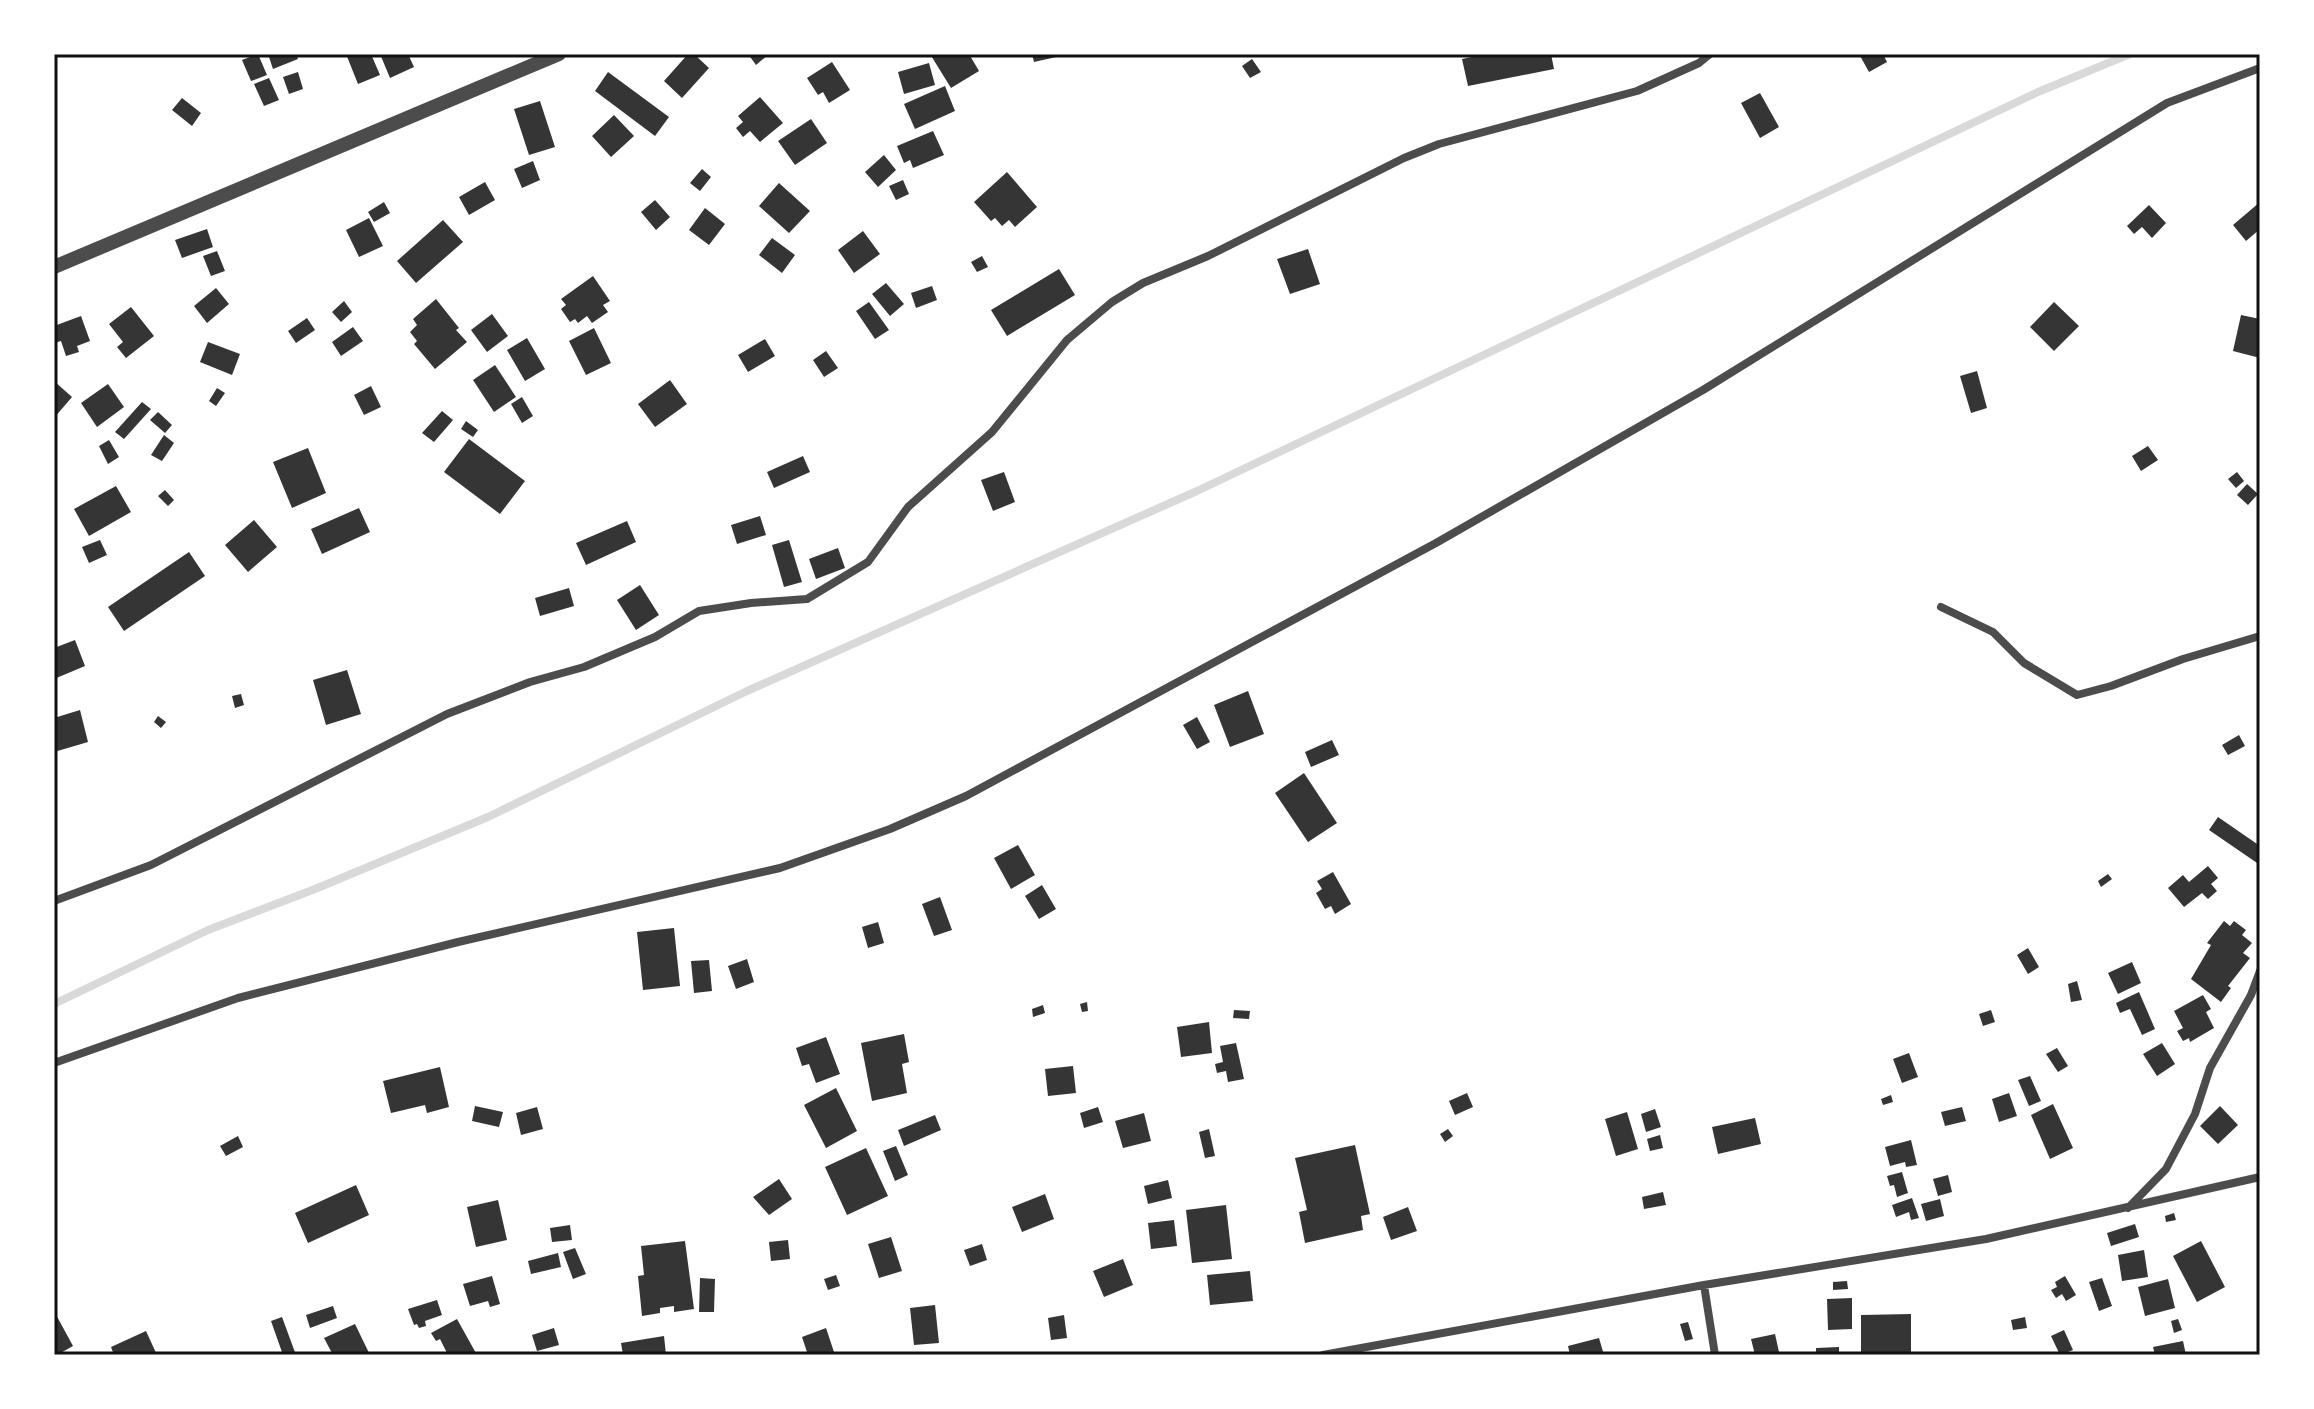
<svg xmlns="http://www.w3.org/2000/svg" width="2314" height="1409" font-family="Inter,sans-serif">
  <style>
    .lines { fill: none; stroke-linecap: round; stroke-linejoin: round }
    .stream { stroke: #d9d9d9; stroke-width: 8 }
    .building { fill: #353535 }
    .minor { stroke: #4c4c4c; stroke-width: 8 }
    .tertiary { stroke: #4c4c4c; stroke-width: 14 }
    .neatline { fill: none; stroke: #111; stroke-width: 3 }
  </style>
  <rect width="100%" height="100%" fill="#fff"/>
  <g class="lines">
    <path class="stream" d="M 54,1004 L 208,930 L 315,889 L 488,817 L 747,691 L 1197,491 L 2038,92 L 2130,54"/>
  </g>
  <path class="building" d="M 258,54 L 267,75 L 251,81 L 242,60 Z
    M 268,54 L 296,54 L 298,59 L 273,69 Z
    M 346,54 L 371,54 L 380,75 L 358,84 Z
    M 380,54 L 408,54 L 414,67 L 390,78 Z
    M 688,54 L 694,54 L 709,68 L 682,98 L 664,81 Z
    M 748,54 L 769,54 L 756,65 Z
    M 930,54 L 969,54 L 979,71 L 951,88 Z
    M 1032,54 L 1065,54 L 1065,55 L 1034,62 Z
    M 1486,54 L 1551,54 L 1554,69 L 1468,86 L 1462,59 Z
    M 1859,54 L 1883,54 L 1887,62 L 1869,72 Z
    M 1252,59 L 1261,72 L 1250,78 L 1242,66 Z
    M 832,62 L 850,90 L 829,103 L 823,92 L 818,95 L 807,78 Z
    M 929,63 L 935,85 L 904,94 L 898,72 Z
    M 298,72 L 303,89 L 289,94 L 283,77 Z
    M 608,72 L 669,117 L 655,136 L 595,91 Z
    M 269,78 L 279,100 L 264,106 L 254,84 Z
    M 945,86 L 955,111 L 915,129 L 904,104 Z
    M 1760,93 L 1779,127 L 1760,138 L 1741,103 Z
    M 760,97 L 783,123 L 760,142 L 750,131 L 743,137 L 736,128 L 743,122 L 738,116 Z
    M 182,98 L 201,113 L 192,126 L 172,110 Z
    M 540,101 L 555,147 L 529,155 L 514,109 Z
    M 614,115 L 634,136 L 611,157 L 592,136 Z
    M 811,119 L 827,143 L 795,165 L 778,141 Z
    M 933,131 L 944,155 L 913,168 L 910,160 L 904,163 L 897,146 Z
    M 884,155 L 896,170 L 878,187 L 865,172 Z
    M 533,161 L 540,180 L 522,188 L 514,169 Z
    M 702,169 L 711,177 L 700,191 L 690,183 Z
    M 1007,172 L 1037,207 L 1015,227 L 1009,220 L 1002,226 L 995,218 L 991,221 L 974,202 Z
    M 903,180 L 909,194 L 896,200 L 889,186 Z
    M 485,182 L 495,200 L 469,215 L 459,197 Z
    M 779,183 L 810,211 L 789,233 L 759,206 Z
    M 655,200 L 670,217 L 656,230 L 641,212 Z
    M 384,202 L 390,213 L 374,222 L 368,212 Z
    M 2260,202 L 2260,229 L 2246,241 L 2233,225 Z
    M 2149,205 L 2166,223 L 2152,238 L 2142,227 L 2134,234 L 2127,226 Z
    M 705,208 L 725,224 L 709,245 L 689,230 Z
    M 369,218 L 383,246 L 359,257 L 346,230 Z
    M 443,220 L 463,242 L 416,283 L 397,261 Z
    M 207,229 L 213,247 L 182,258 L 175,240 Z
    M 863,231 L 880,254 L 854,273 L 838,250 Z
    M 772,238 L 795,255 L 782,273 L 759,255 Z
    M 1308,249 L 1320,284 L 1290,294 L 1277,259 Z
    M 217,251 L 225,271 L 211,276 L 203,256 Z
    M 982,256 L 988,267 L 977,272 L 971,262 Z
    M 1059,269 L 1075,295 L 1007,336 L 991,310 Z
    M 593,276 L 610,301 L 603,305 L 608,312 L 592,323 L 587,316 L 578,323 L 575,319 L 570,322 L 561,309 L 566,305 L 561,299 Z
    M 886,283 L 904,304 L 890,316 L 872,294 Z
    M 932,286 L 937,300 L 916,308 L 911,293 Z
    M 216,288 L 229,304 L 207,323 L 194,306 Z
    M 436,299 L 459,328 L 456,330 L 467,342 L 435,369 L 414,344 L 417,341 L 410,332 L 417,325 L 413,319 Z
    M 344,301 L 352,312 L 341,322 L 332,312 Z
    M 869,302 L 889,330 L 875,339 L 856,311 Z
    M 2054,302 L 2079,326 L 2054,351 L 2030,327 Z
    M 131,307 L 154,336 L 126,358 L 117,347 L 123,342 L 109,324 Z
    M 492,314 L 508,336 L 487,352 L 471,330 Z
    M 2241,315 L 2260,319 L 2260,358 L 2233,351 Z
    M 81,316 L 90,341 L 77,346 L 79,352 L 66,356 L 61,341 L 54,343 L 54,326 Z
    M 307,318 L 315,330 L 296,343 L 288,331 Z
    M 353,327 L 363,341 L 341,356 L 332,342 Z
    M 594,328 L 611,363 L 586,375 L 569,341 Z
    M 527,338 L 545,369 L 525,381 L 507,350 Z
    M 765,339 L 775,356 L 748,372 L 738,355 Z
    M 208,342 L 240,354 L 232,375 L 200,362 Z
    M 826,351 L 838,368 L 824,377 L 813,360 Z
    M 495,365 L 516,397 L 494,412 L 473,380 Z
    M 1977,371 L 1987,408 L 1971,413 L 1960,376 Z
    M 670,380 L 687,404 L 655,427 L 638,404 Z
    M 54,381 L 72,397 L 54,418 Z
    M 108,384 L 124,407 L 97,427 L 81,403 Z
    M 371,386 L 381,407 L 364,415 L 354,395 Z
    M 217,388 L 225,393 L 216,406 L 209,401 Z
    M 522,397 L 533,416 L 522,423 L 511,404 Z
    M 142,402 L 151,409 L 124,439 L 115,432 Z
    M 442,411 L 453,420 L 434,442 L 422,433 Z
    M 158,412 L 172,425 L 165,433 L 150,420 Z
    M 466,421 L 478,430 L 473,437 L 461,429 Z
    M 164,435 L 174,443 L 162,461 L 151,455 Z
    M 469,439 L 525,481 L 500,514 L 444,472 Z
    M 109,440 L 119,457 L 108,464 L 99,446 Z
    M 2148,446 L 2158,460 L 2141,471 L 2132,456 Z
    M 308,448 L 326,493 L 292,508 L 273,462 Z
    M 803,456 L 810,472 L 774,488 L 767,472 Z
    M 1004,472 L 1015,502 L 993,511 L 981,480 Z
    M 2237,472 L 2244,481 L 2236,488 L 2228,479 Z
    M 2247,484 L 2258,494 L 2248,505 L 2237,495 Z
    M 116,486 L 131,512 L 89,536 L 74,509 Z
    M 165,490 L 174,500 L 168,506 L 158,496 Z
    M 359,508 L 370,532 L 322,554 L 311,529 Z
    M 760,516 L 766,535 L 737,544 L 731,525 Z
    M 254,520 L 277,547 L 248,572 L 225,545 Z
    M 627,521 L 636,542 L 586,565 L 576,543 Z
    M 100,540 L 107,555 L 89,563 L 82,547 Z
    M 789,540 L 802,582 L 784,587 L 772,545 Z
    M 838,548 L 845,568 L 816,579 L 809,559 Z
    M 189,552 L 205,576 L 124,631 L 108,607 Z
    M 640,585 L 659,615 L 636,630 L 617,600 Z
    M 569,588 L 574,606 L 540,616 L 535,598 Z
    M 75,640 L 85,666 L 54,679 L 54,648 Z
    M 347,670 L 361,714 L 326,725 L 313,680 Z
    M 1248,691 L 1264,734 L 1230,747 L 1214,705 Z
    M 241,694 L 244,705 L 235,708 L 232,696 Z
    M 80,710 L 88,742 L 54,752 L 54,718 Z
    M 158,716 L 166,722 L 161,728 L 154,722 Z
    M 1197,717 L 1210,742 L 1197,749 L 1183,725 Z
    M 2239,735 L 2245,746 L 2228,755 L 2222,745 Z
    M 1332,740 L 1339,755 L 1311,767 L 1305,752 Z
    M 1304,773 L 1337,823 L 1308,842 L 1275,793 Z
    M 2218,817 L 2260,846 L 2260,865 L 2209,830 Z
    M 1018,845 L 1035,875 L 1011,889 L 994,858 Z
    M 2208,866 L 2218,878 L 2211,884 L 2217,891 L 2208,899 L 2202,893 L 2184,907 L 2168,888 L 2183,875 L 2189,882 Z
    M 1333,872 L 1351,904 L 1335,914 L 1331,906 L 1325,909 L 1316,893 L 1322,889 L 1317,881 Z
    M 2108,874 L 2112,879 L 2101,887 L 2098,881 Z
    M 1042,885 L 1056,909 L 1039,919 L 1025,896 Z
    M 940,897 L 952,930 L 934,936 L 922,904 Z
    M 2224,921 L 2230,926 L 2234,921 L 2246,930 L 2242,935 L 2252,943 L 2243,953 L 2250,958 L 2228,986 L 2231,988 L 2221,1002 L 2191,979 L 2211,945 L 2207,943 Z
    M 878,922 L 884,943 L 868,948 L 862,927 Z
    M 674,928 L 680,986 L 643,990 L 637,932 Z
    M 2028,948 L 2039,967 L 2028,974 L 2017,955 Z
    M 747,959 L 754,982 L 736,989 L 728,966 Z
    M 709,960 L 712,991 L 694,993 L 691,961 Z
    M 2132,962 L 2141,983 L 2118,994 L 2108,973 Z
    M 2077,981 L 2082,1000 L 2071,1002 L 2068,984 Z
    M 2139,992 L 2155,1029 L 2142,1035 L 2130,1009 L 2120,1013 L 2116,1003 Z
    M 2203,995 L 2211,1009 L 2206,1012 L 2214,1028 L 2190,1042 L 2189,1038 L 2183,1041 L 2177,1031 L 2183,1028 L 2174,1011 Z
    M 1087,1002 L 1088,1011 L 1082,1012 L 1080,1004 Z
    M 1043,1005 L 1045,1013 L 1033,1017 L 1032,1009 Z
    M 1234,1010 L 1250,1011 L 1249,1019 L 1233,1018 Z
    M 1991,1010 L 1995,1022 L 1983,1026 L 1979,1014 Z
    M 1209,1022 L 1212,1053 L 1181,1057 L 1177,1027 Z
    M 904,1034 L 909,1062 L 902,1064 L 907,1093 L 872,1101 L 861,1043 Z
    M 826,1037 L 840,1074 L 816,1083 L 809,1064 L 802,1066 L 796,1048 Z
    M 1236,1043 L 1244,1079 L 1228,1082 L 1226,1071 L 1217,1073 L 1215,1064 L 1223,1062 L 1220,1046 Z
    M 2162,1043 L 2175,1064 L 2157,1076 L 2143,1054 Z
    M 2057,1048 L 2068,1066 L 2058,1072 L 2046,1054 Z
    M 1909,1053 L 1918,1077 L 1902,1083 L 1893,1059 Z
    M 1073,1066 L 1076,1093 L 1048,1096 L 1045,1069 Z
    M 440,1067 L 449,1107 L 427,1113 L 425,1105 L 391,1113 L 383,1081 Z
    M 2030,1076 L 2041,1101 L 2029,1106 L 2018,1080 Z
    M 836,1088 L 857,1131 L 826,1148 L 804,1105 Z
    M 1467,1093 L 1473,1107 L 1455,1115 L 1449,1101 Z
    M 2009,1093 L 2017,1116 L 1999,1122 L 1992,1099 Z
    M 1891,1095 L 1893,1102 L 1883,1105 L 1881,1099 Z
    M 2053,1104 L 2073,1148 L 2050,1159 L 2031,1115 Z
    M 475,1106 L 503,1112 L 499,1127 L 472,1121 Z
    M 2220,1106 L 2238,1125 L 2218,1144 L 2200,1126 Z
    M 537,1107 L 543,1129 L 521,1135 L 516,1113 Z
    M 1098,1107 L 1103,1122 L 1084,1128 L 1080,1113 Z
    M 1962,1107 L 1966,1121 L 1945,1126 L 1941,1112 Z
    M 1655,1109 L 1661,1127 L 1646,1132 L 1641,1114 Z
    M 1627,1112 L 1638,1149 L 1616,1156 L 1605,1119 Z
    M 1144,1113 L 1151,1141 L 1123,1148 L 1115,1121 Z
    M 935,1115 L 941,1130 L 904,1146 L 898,1130 Z
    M 1755,1118 L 1761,1144 L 1718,1154 L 1712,1127 Z
    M 1209,1129 L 1215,1156 L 1205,1158 L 1199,1132 Z
    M 1448,1129 L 1453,1136 L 1445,1142 L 1440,1134 Z
    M 1660,1135 L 1663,1148 L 1650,1151 L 1647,1139 Z
    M 238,1136 L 243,1147 L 226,1156 L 220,1146 Z
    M 1911,1140 L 1917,1165 L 1906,1167 L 1905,1162 L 1890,1166 L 1885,1147 Z
    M 1355,1145 L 1370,1214 L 1361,1216 L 1363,1230 L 1305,1243 L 1299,1212 L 1307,1210 L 1295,1158 Z
    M 896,1146 L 908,1175 L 895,1181 L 883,1151 Z
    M 866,1148 L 888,1196 L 847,1215 L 825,1167 Z
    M 1902,1172 L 1908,1193 L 1897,1197 L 1894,1185 L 1890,1186 L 1887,1176 Z
    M 1948,1175 L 1952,1192 L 1938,1196 L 1933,1179 Z
    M 779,1179 L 792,1199 L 769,1215 L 753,1197 Z
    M 1168,1180 L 1172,1198 L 1148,1204 L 1144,1186 Z
    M 356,1185 L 369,1215 L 308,1243 L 295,1213 Z
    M 1663,1192 L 1666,1205 L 1644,1209 L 1642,1197 Z
    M 1045,1194 L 1054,1219 L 1022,1232 L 1012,1207 Z
    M 1912,1198 L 1919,1218 L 1911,1220 L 1909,1212 L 1896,1217 L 1892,1205 Z
    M 1940,1199 L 1944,1216 L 1926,1221 L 1921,1204 Z
    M 498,1200 L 507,1240 L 476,1247 L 467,1207 Z
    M 1226,1205 L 1232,1259 L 1192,1263 L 1186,1210 Z
    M 1408,1207 L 1417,1231 L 1391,1240 L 1383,1217 Z
    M 2174,1213 L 2176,1220 L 2166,1222 L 2165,1216 Z
    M 1174,1220 L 1177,1246 L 1151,1249 L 1148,1223 Z
    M 2135,1224 L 2139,1237 L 2111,1246 L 2107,1233 Z
    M 570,1225 L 572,1240 L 552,1242 L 550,1228 Z
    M 891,1237 L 902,1271 L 879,1278 L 868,1244 Z
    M 788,1240 L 790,1259 L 771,1261 L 769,1242 Z
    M 685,1241 L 694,1309 L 674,1312 L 674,1306 L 660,1308 L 660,1313 L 642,1316 L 638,1276 L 644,1275 L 641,1246 Z
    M 2201,1241 L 2225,1287 L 2197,1302 L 2173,1256 Z
    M 982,1244 L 987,1260 L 970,1266 L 964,1250 Z
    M 575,1248 L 586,1274 L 573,1279 L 563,1252 Z
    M 2144,1250 L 2148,1277 L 2122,1281 L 2118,1255 Z
    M 558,1253 L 561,1267 L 531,1274 L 528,1261 Z
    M 1123,1259 L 1133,1285 L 1104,1297 L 1093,1271 Z
    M 1250,1271 L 1253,1301 L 1210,1305 L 1207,1275 Z
    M 836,1275 L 840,1286 L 828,1290 L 824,1279 Z
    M 492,1276 L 500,1304 L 490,1307 L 488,1301 L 470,1306 L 463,1284 Z
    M 2065,1276 L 2076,1295 L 2066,1301 L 2062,1294 L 2056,1298 L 2051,1290 L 2057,1287 L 2055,1282 Z
    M 700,1278 L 715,1279 L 714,1312 L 699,1312 Z
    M 2102,1278 L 2112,1306 L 2099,1311 L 2089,1282 Z
    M 2168,1279 L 2175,1308 L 2145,1316 L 2138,1287 Z
    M 1847,1281 L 1848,1289 L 1833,1290 L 1833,1282 Z
    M 1852,1298 L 1852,1329 L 1828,1330 L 1827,1299 Z
    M 437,1300 L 442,1315 L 425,1321 L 426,1326 L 419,1328 L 417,1324 L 414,1325 L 408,1309 Z
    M 935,1305 L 939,1343 L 914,1345 L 910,1308 Z
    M 333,1306 L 337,1318 L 310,1328 L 306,1315 Z
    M 54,1311 L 73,1346 L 57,1355 L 54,1355 Z
    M 1911,1314 L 1911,1355 L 1861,1355 L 1861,1315 Z
    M 1064,1315 L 1067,1338 L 1051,1340 L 1048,1318 Z
    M 282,1317 L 296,1355 L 283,1355 L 271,1321 Z
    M 2025,1317 L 2027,1328 L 2013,1330 L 2011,1320 Z
    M 457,1319 L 477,1355 L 448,1355 L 440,1339 L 436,1341 L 431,1333 Z
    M 2178,1319 L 2182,1330 L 2174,1333 L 2171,1321 Z
    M 1688,1322 L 1693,1339 L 1685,1341 L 1680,1324 Z
    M 355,1324 L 370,1355 L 354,1355 L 353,1352 L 346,1355 L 333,1355 L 324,1338 Z
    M 554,1328 L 559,1345 L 537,1351 L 532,1335 Z
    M 826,1328 L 835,1355 L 808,1355 L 802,1337 Z
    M 2064,1330 L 2073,1350 L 2060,1355 L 2051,1336 Z
    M 146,1331 L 157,1355 L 114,1355 L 111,1347 Z
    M 1775,1334 L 1779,1352 L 1755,1355 L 1751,1339 Z
    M 664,1336 L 666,1355 L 623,1355 L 621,1343 Z
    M 1599,1338 L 1604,1355 L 1570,1355 L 1568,1346 Z
    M 2183,1341 L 2186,1355 L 2155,1355 L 2153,1347 Z
    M 1839,1347 L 1839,1355 L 1816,1355 L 1816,1348 Z"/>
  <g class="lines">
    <path class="minor" d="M 1941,607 L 1993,632 L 2024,663 L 2077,695 L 2111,686 L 2183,659 L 2260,636
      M 54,901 L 151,865 L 447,714 L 530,682 L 584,667 L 655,637 L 699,611 L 751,603 L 807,599 L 868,562 L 908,507 L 992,432 L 1067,340 L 1112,302 L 1143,283 L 1208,256 L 1404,158 L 1439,144 L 1637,91 L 1699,63 L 1710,54
      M 54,1063 L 238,998 L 458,942 L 780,868 L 890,829 L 966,796 L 1436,543 L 1703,390 L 2167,103 L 2260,68
      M 2128,1208 L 2166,1169 L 2195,1114 L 2210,1068 L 2251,995 L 2260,971
      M 1704,1285 L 1715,1355
      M 1323,1355 L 1704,1285 L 1986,1239 L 2260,1177"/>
    <path class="tertiary" d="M 54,267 L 559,54"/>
  </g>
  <rect width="2314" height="1409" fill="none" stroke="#ffffff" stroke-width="112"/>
  <rect x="56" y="56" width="2202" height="1297" class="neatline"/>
</svg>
